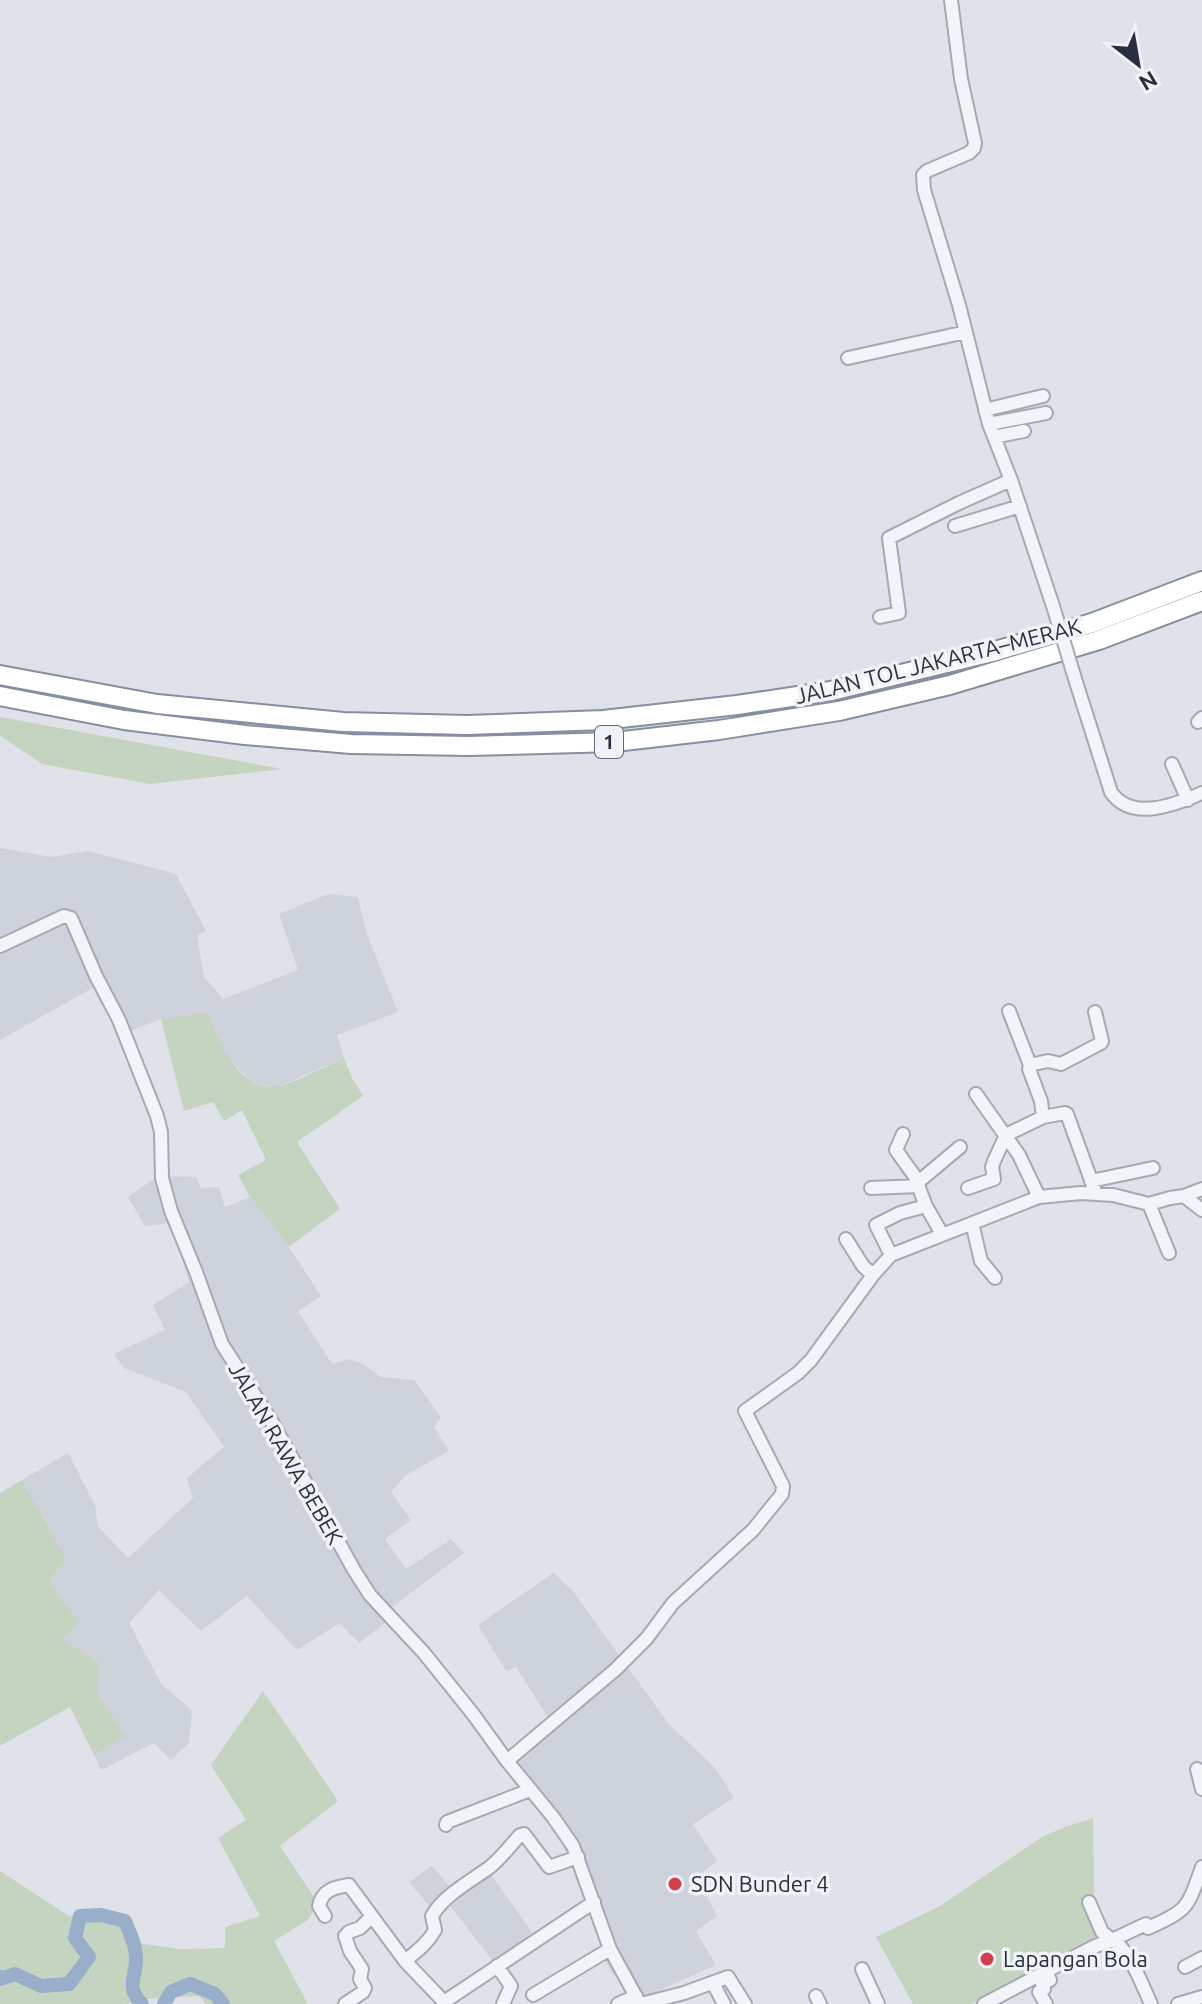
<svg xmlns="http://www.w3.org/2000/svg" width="1202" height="2004" font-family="Ubuntu,sans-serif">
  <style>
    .built { fill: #cdd2db }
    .green { fill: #c4d4c0 }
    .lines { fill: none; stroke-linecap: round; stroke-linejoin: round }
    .river { stroke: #98aecb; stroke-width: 14 }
    .minor-casing { stroke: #a4a9b3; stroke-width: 16 }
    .highway-casing { stroke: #868fa1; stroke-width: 22 }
    .minor { stroke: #f2f4f7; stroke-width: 12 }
    .highway { stroke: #fff; stroke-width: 18 }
    .minor-bridge-casing { stroke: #a4a9b3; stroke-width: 16; stroke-linecap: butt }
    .minor-bridge { stroke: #f2f4f7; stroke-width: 12 }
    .poi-dot { fill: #d53e4d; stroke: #eff2f7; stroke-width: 3 }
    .labels { text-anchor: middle; stroke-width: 7; stroke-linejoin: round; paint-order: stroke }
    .shield { fill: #eff2f7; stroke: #636a78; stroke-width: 2 }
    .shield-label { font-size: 20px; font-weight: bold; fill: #272f41 }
    .street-label { font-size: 22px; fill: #272f41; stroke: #eff2f7 }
    .poi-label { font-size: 22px; fill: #272f41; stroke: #eff2f7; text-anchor: start }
  </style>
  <rect width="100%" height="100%" fill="#dfe3e9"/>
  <path class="built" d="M 0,848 L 51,857 L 88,851 L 176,874 L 206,931 L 197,935 L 204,977 L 223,999 L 298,970 L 279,914 L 328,894 L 358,897 L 367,934 L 398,1012 L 337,1035 L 344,1058 L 275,1088 L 252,1083 L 226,1055 L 207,1012 L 161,1019 L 122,1034 L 98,985 L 0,1040 Z
    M 158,1176 L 196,1177 L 201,1188 L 219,1187 L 225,1207 L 250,1197 L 289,1247 L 321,1296 L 298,1311 L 332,1364 L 349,1359 L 363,1364 L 381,1377 L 414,1380 L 441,1417 L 434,1427 L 449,1451 L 406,1475 L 391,1492 L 411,1520 L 385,1539 L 406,1569 L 451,1539 L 464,1553 L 392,1607 L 397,1614 L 359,1643 L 339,1623 L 297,1650 L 247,1596 L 201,1631 L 159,1590 L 129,1623 L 162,1685 L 192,1710 L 189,1743 L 171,1760 L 154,1743 L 101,1770 L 94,1755 L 124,1736 L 97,1692 L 99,1662 L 61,1640 L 49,1582 L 66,1558 L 22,1480 L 68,1453 L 95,1505 L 98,1526 L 128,1558 L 193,1498 L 187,1478 L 224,1447 L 186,1392 L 124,1368 L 114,1354 L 165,1330 L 153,1305 L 189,1282 L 171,1223 L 145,1226 L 128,1197 Z
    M 553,1573 L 572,1590 L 668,1723 L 715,1768 L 734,1798 L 693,1824 L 717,1861 L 697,1877 L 717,1916 L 696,1931 L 716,1965 L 634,2002 L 608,1967 L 587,1894 L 555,1831 L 499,1759 L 548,1718 L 516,1667 L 506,1671 L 478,1625 Z
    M 432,1866 L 452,1889 L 485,1866 L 534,1935 L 495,1964 L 448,1903 L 435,1913 L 409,1882 Z"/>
  <path class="green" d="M 0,717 L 282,769 L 150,784 L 42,764 L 0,736 Z
    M 207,1012 C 219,1039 237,1089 274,1087 C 285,1087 331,1064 344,1058 L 352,1078 L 363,1096 L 297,1142 L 340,1209 L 289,1247 L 250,1197 L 238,1175 L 266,1160 L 242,1110 L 224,1121 L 213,1102 L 184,1111 L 161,1019 Z
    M 22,1480 L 66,1558 L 49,1582 L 79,1622 L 62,1640 L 99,1662 L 97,1692 L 125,1736 L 94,1755 L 70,1707 L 0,1746 L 0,1493 Z
    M 263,1691 L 338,1801 L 280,1846 L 318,1903 L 308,1920 L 274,1941 L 308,2004 L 206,2004 L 199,1996 L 148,1999 L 125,2004 L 0,2004 L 0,1871 L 69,1916 L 101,1910 L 143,1944 L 181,1949 L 225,1948 L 225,1927 L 260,1916 L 218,1838 L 246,1820 L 211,1765 Z
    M 1093,1818 L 1095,1942 L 971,2004 L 913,2004 L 876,1937 L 940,1906 L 1042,1837 L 1065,1827 Z"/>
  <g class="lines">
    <path class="river" d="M 0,1977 L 1,1979 L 15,1974 L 41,1986 L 69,1984 L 89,1957 L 75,1938 L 80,1916 L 101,1915 L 125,1921 C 130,1934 137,1947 136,1961 C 135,1981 126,1987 142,2004
      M 164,2004 L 171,1992 L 190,1984 L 215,1994 L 223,2004"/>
    <defs>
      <path id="minor" d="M 951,0 L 961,79 L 975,143 L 974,148 L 969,153 L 927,171 L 923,175 L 924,190 L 959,305 L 989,424 L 1011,480 L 1053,606
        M 848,358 L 966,332
        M 985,410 L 1043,396
        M 989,424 L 1046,413
        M 994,437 L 1024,431
        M 955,526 L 1020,506
        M 880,617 L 899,613 L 889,538 L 959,503 L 1011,480
        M 1076,682 L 1111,792 C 1131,822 1175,805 1202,793
        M 1198,722 L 1202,718
        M 1172,764 L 1188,800
        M 0,946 L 64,916 L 71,918 L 96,976 L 119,1020 L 157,1116 L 161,1132 L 162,1178 L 171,1211 L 196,1272 L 222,1344 L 272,1422 L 354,1570 L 370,1595 L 424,1653 L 473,1714 L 507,1761 L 553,1817 L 573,1846 L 610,1949 L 640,2004
        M 1009,1011 L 1030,1065
        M 1095,1012 L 1102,1041 L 1101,1043 L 1061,1064 L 1048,1061 L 1030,1065 L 1029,1069 L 1041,1101 L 1043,1117 L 1065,1113 L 1067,1114 L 1096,1194
        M 976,1094 L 1019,1155 L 1039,1197
        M 903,1134 L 896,1150 L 918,1181
        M 1091,1181 L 1153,1168
        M 871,1188 L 919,1186
        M 968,1188 L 994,1179 L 992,1167 L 994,1161 L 1006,1135 L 1043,1117
        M 1184,1196 L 1202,1189
        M 1149,1204 L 1169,1253
        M 972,1223 L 981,1261 L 995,1278
        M 942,1234 L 926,1206 L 917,1183 L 960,1147
        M 846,1239 L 863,1266 L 873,1275
        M 891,1255 L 876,1225 L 900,1213 L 926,1206
        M 507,1761 L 615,1670 L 647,1638 L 673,1603 L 753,1530 L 782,1494 L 783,1486 L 745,1411 L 798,1373 L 811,1360 L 873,1275 L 891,1255 L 1039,1197 L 1081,1193 L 1113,1195 L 1149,1204 L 1170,1198 L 1184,1196 L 1202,1210
        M 1197,1769 L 1202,1789
        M 446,1825 L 447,1822 L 530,1790
        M 1089,1902 L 1102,1932 L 1112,1940 L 1146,1924 L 1148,1928 C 1189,1909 1187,1909 1202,1867
        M 325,1916 L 319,1906 C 322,1890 335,1887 349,1885 L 405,1961 L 446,2004
        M 405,1961 C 417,1951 428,1943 435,1930 L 432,1916 C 444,1895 471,1881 490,1867 C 501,1858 511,1845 520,1835 L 524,1834 L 549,1867 L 578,1857
        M 497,1966 L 511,1986 L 503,2004
        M 1185,1967 L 1202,1958
        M 862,1969 L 878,2004
        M 1046,1972 L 1050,1980 L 1042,1984 L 1044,1989 L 1039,1992 L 1046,2004
        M 713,1983 L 724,2004
        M 533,1995 L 610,1949
        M 816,1996 L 820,2004
        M 444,2002 L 594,1902
        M 345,2004 L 363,1992 L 365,1988 L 360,1979 L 362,1969 L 350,1951 L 345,1936 L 349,1932 L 360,1928 L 371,1917
        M 618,2004 L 636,1996
        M 641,2004 L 684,1993 L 728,1977 L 745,2004
        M 984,2004 L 1093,1947 L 1112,1940 C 1129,1948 1143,1987 1151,2004
        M 1178,2004 L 1202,1997"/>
      <path id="highway" d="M 0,675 L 157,704 L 343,722 L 467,725 L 603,720 L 737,705 L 831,691 L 992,652 L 1092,623 L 1202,581
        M 0,696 L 124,720 L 245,735 L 351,744 L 469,746 L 615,742 L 719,730 L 839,711 L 950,685 L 1099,640 L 1202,601"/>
    </defs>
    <use href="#minor" class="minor-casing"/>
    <use href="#highway" class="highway-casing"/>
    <use href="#minor" class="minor"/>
    <use href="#highway" class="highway"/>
    <defs>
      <path id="minor-bridge" d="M 1053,606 L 1076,682"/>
    </defs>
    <use href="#minor-bridge" class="minor-bridge-casing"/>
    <use href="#minor-bridge" class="minor-bridge"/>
  </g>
  <g class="poi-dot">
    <circle cx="675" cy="1884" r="8"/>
    <circle cx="987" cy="1959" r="8"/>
  </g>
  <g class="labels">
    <rect class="shield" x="595" y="726" width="28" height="32" rx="6"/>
    <g class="shield-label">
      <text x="609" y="749">1</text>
    </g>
    <g class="street-label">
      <text transform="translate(938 661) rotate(-14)" y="8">JALAN TOL JAKARTA–MERAK</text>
      <text transform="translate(286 1453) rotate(60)" y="8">JALAN RAWA BEBEK</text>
    </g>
    <g class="poi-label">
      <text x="691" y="1892">SDN Bunder 4</text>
      <text x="1003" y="1967">Lapangan Bola</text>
    </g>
  </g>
  <g transform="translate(1138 64) rotate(149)" stroke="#eff2f7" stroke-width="6" paint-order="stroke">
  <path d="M0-6L14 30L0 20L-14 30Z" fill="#272f41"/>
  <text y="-12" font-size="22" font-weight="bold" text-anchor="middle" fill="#272f41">N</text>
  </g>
</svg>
